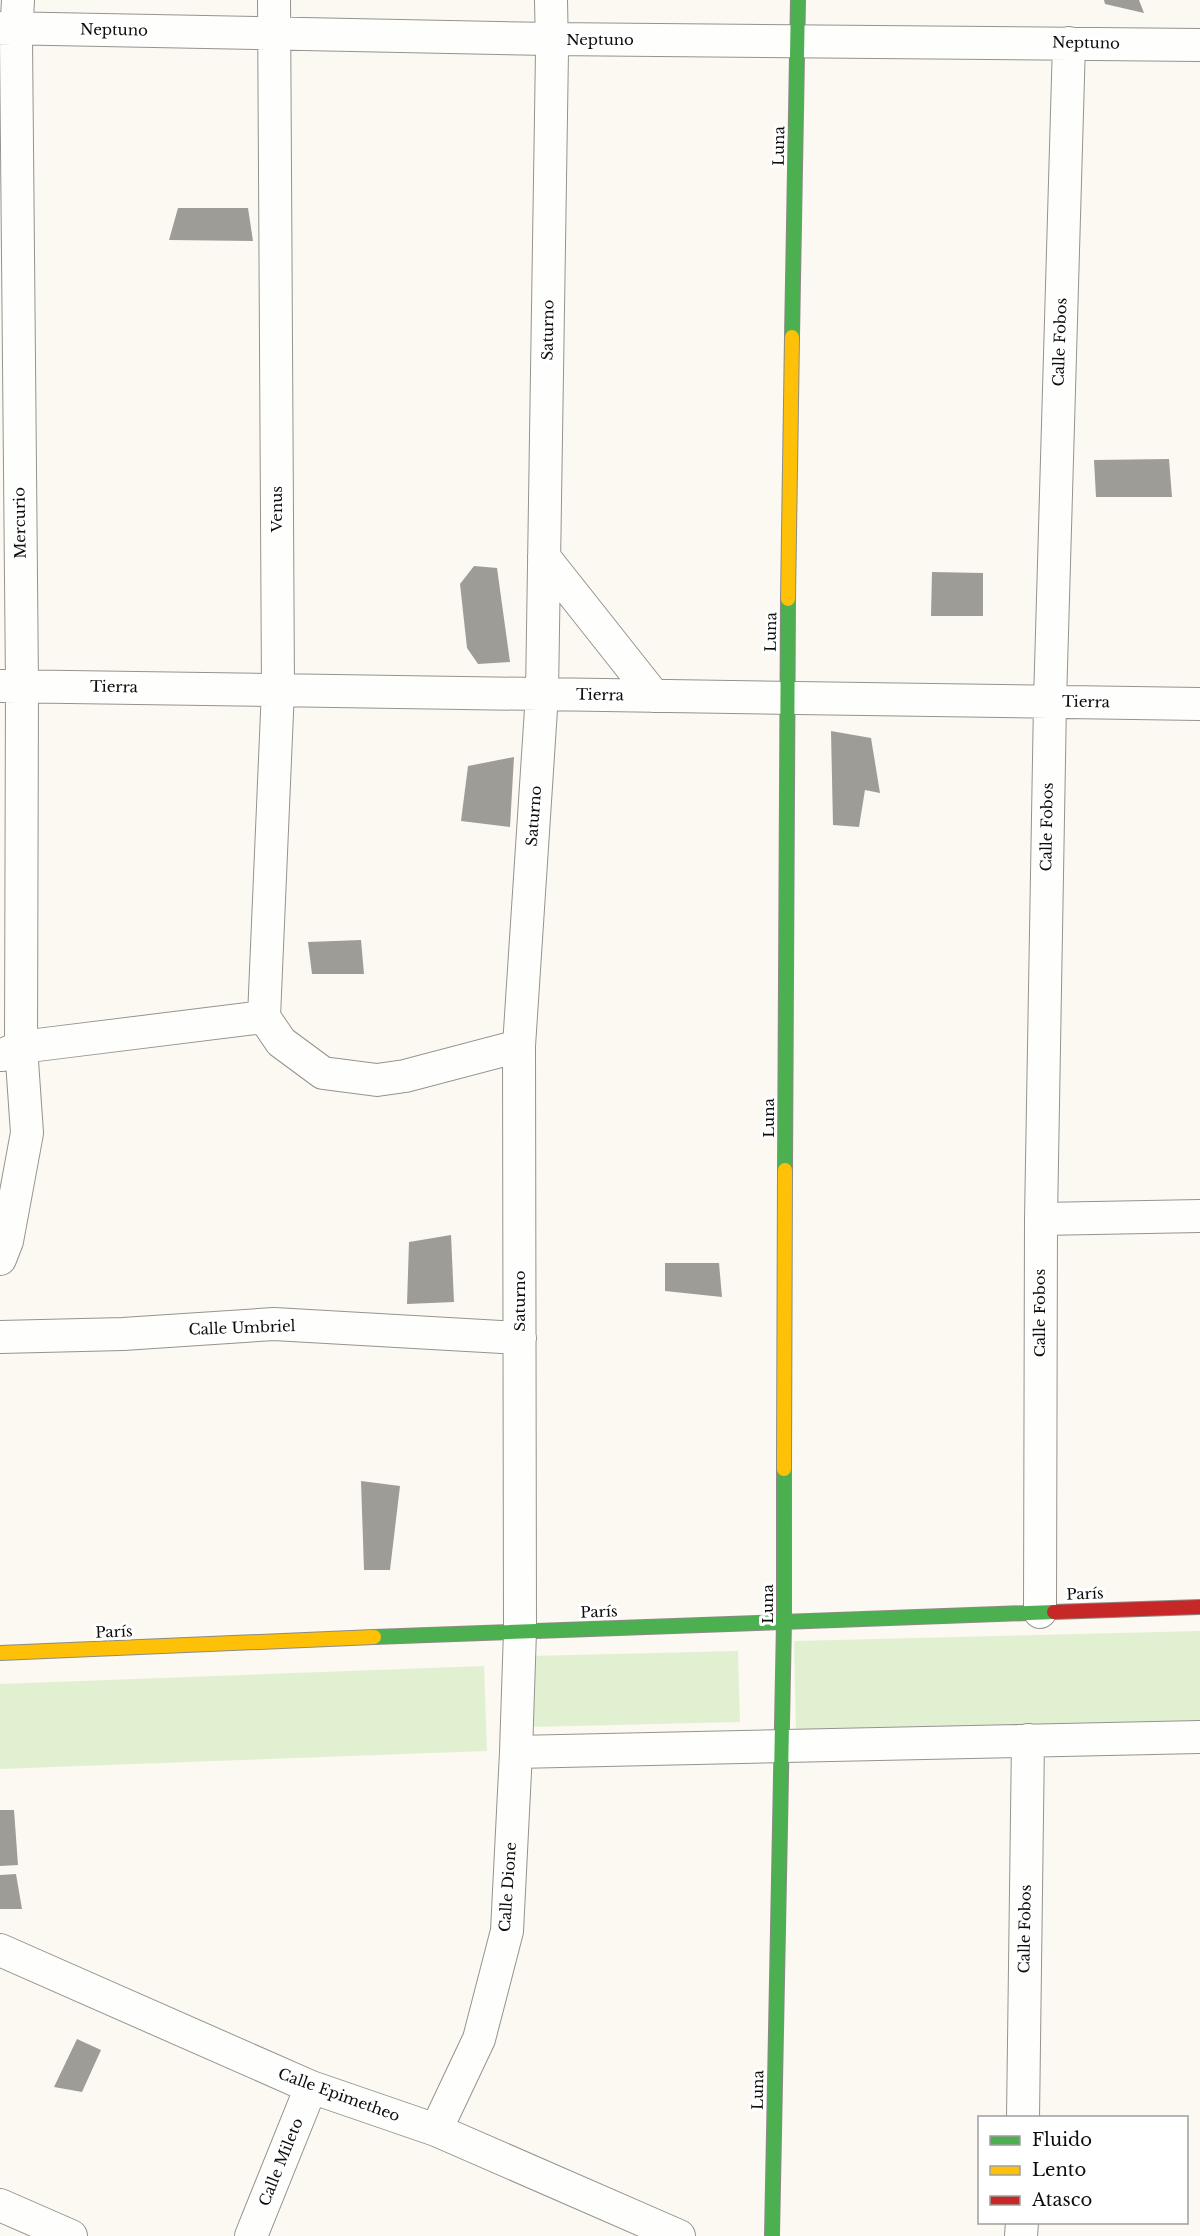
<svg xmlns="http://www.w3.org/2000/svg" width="1200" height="2236" font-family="'Libre Baskerville',serif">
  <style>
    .green { fill: #e2f0d2 }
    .building { fill: #9e9c97 }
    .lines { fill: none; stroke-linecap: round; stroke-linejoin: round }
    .street-casing { stroke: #949390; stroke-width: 34 }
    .fast-casing { stroke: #8b8a86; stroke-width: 16 }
    .slow-casing { stroke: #8b8a86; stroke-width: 16 }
    .jam-casing { stroke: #8b8a86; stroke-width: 16 }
    .street { stroke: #fefefd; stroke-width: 32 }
    .fast { stroke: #4caf50; stroke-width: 14 }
    .slow { stroke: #ffc107; stroke-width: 14 }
    .jam { stroke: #c62828; stroke-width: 14 }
    .labels { text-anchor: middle; stroke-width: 6; stroke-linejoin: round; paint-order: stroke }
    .street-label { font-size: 15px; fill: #0d0d0d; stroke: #fff }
  </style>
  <rect width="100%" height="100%" fill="#fbf9f1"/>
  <path class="green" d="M 1200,1631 L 1200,1722 L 796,1732 L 794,1641 Z
    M 738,1651 L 740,1722 L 530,1727 L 529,1656 Z
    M 484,1666 L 487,1751 L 0,1769 L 0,1684 Z"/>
  <path class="building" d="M 1104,0 L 1139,0 L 1144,13 L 1105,4 Z
    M 178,208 L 248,208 L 253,241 L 169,240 Z
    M 1169,459 L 1172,497 L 1096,497 L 1094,460 Z
    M 474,566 L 497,568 L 510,662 L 478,664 L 467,648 L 460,584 Z
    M 932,572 L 983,573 L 983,616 L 931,616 Z
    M 831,731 L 871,738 L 880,793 L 865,790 L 859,827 L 833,825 Z
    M 514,757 L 510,827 L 461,821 L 468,766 Z
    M 361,940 L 364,974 L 312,974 L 308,942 Z
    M 451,1235 L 454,1302 L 407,1304 L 409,1242 Z
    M 665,1263 L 719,1263 L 722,1297 L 665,1291 Z
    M 361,1481 L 400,1486 L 390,1570 L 364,1570 Z
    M 0,1810 L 14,1810 L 18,1865 L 0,1866 Z
    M 16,1874 L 22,1909 L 0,1909 L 0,1875 Z
    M 77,2039 L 101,2050 L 82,2092 L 54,2087 Z"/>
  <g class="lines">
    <defs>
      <path id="street" d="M 0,28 L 551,39 L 1200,45
        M 544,557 L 654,696
        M 1,686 L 1200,704
        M 264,1017 L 278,689 L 274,0
        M 264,1017 L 281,1042 L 323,1073 L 377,1080 L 405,1076 L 519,1046
        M 2,1055 L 21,1047 L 264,1017
        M 1041,1219 L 1200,1216
        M 0,1259 L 7,1241 L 27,1133 L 21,1047 L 22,686 L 16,39 L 18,0
        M 0,1337 L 123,1334 L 274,1324 L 520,1338
        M 1040,1612 L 1041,1219 L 1050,702 L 1069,43
        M 516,1752 L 1200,1737
        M 0,1950 L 311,2087 L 436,2130 L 679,2236
        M 1023,2118 L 1028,1740
        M 436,2130 L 479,2039 L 507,1931 L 516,1752 L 520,1631 L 519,1046 L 542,694 L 552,51 L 551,0
        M 0,2205 L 71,2236
        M 251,2236 L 311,2087
        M 1021,2236 L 1022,2222"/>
      <path id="fast" d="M 792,337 L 798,0
        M 785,1170 L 788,599
        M 374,1637 L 1054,1612
        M 772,2236 L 784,1622 L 784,1469"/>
      <path id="slow" d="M 788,599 L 792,337
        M 784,1469 L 785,1170
        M 0,1653 L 374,1637"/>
      <path id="jam" d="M 1054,1612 L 1200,1607"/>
    </defs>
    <use href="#street" class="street-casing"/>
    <use href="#fast" class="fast-casing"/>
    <use href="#slow" class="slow-casing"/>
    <use href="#jam" class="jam-casing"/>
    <use href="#street" class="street"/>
    <use href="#fast" class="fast"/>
    <use href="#slow" class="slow"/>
    <use href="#jam" class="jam"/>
  </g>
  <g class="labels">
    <g class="street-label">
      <text transform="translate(114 30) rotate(1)" y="5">Neptuno</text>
      <text x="600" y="45">Neptuno</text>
      <text transform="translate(1086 43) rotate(1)" y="5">Neptuno</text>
      <text transform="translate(779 146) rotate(-89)" y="5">Luna</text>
      <text transform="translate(548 330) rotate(-89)" y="5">Saturno</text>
      <text transform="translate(1060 342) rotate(-88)" y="5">Calle Fobos</text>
      <text transform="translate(277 509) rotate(-90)" y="5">Venus</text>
      <text transform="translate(20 523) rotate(-91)" y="5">Mercurio</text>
      <text transform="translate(771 632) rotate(-89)" y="5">Luna</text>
      <text transform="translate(114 687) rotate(1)" y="5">Tierra</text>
      <text transform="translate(600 695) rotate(1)" y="5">Tierra</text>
      <text transform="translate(1086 702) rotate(1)" y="5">Tierra</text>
      <text transform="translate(534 816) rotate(-86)" y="5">Saturno</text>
      <text transform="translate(1047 827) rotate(-89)" y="5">Calle Fobos</text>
      <text transform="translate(769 1118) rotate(-90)" y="5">Luna</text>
      <text transform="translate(520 1301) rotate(-90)" y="5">Saturno</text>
      <text transform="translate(1040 1313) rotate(-90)" y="5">Calle Fobos</text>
      <text transform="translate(242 1328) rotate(-2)" y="5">Calle Umbriel</text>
      <text transform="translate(1085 1594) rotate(-2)" y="5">París</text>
      <text transform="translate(768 1604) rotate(-90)" y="5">Luna</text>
      <text transform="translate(599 1612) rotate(-2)" y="5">París</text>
      <text transform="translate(114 1632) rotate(-2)" y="5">París</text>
      <text transform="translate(508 1887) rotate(-86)" y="5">Calle Dione</text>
      <text transform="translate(1025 1929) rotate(-89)" y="5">Calle Fobos</text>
      <text transform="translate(758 2090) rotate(-89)" y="5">Luna</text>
      <text transform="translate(339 2095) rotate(20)" y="5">Calle Epimetheo</text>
      <text transform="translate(281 2162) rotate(-68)" y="5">Calle Mileto</text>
    </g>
  </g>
  <rect x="978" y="2116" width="210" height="108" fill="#ffffff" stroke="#9e9e9e" stroke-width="1.5"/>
  <rect x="990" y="2136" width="30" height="9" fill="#4caf50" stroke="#9e9e9e" stroke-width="1.5"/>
  <text x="1032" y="2146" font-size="18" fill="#0d0d0d">Fluido</text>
  <rect x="990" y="2166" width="30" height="9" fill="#ffc107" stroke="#9e9e9e" stroke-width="1.5"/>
  <text x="1032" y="2176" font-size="18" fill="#0d0d0d">Lento</text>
  <rect x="990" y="2196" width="30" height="9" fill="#c62828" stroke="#9e9e9e" stroke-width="1.5"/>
  <text x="1032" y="2206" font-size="18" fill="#0d0d0d">Atasco</text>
</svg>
